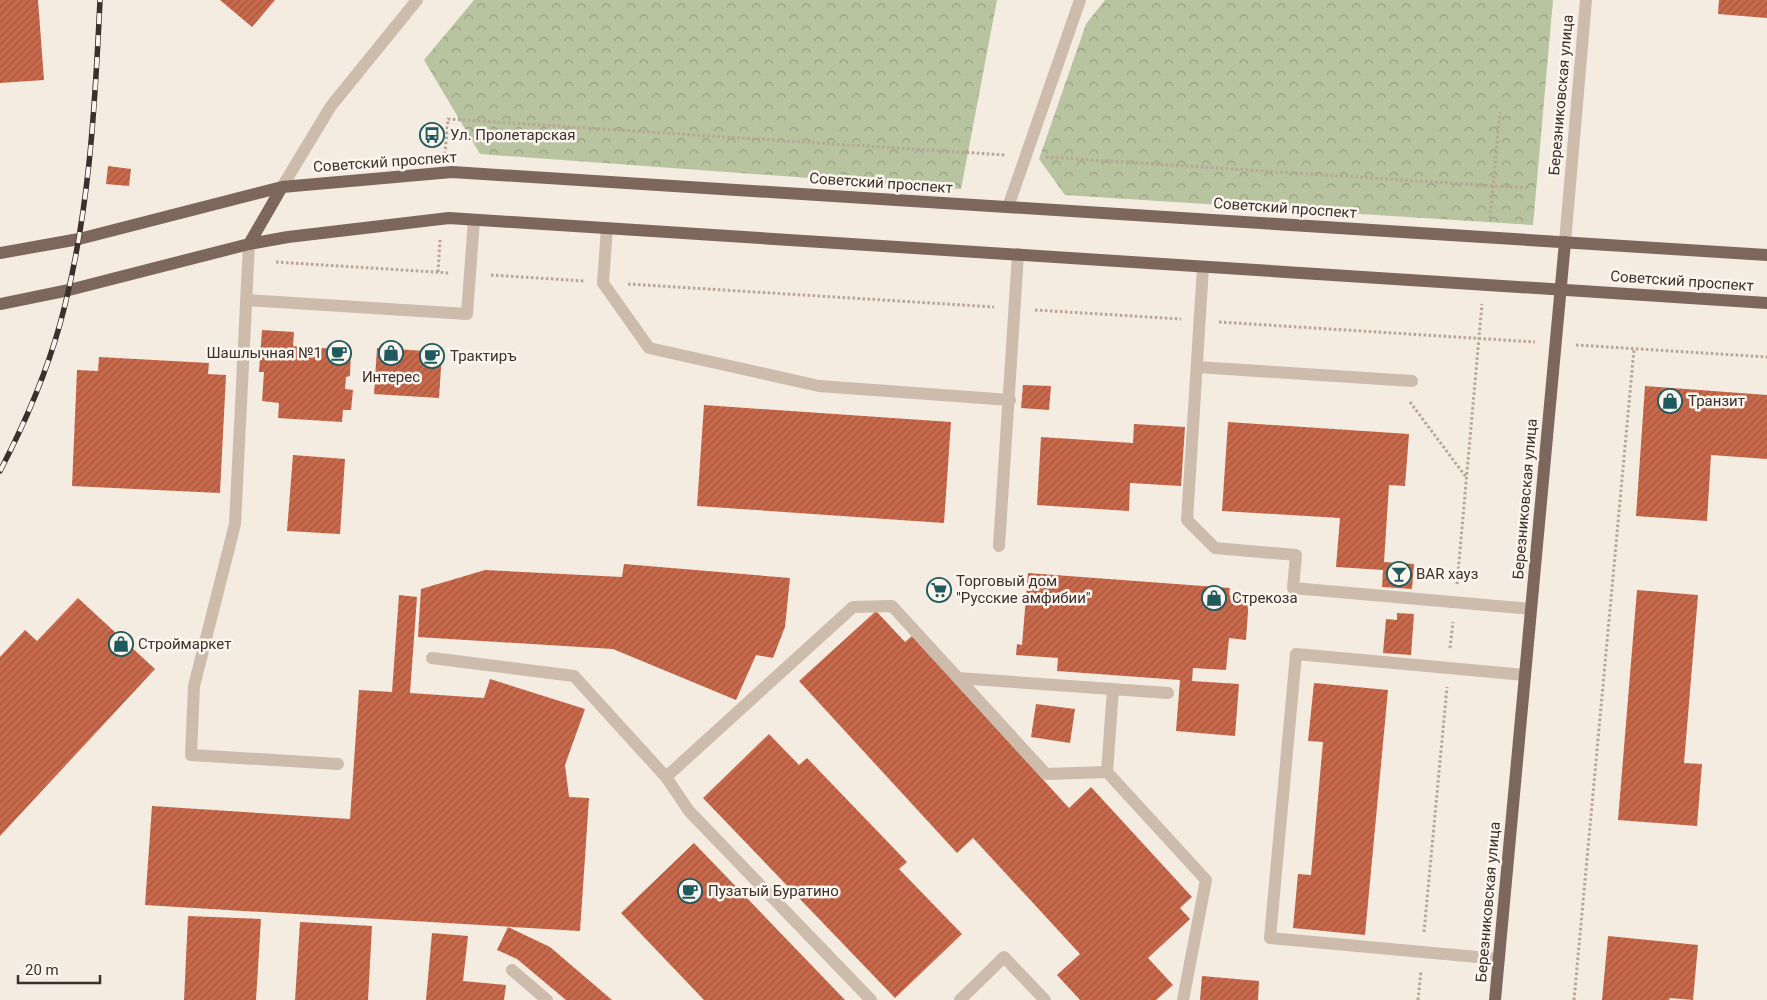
<svg xmlns="http://www.w3.org/2000/svg" width="1767" height="1000" font-family="Roboto,sans-serif">
  <style>
    .park { fill: url(#park-crowns) }
    .building { fill: url(#building-hatch) }
    .lines { fill: none; stroke-linecap: round; stroke-linejoin: round }
    .path { stroke: #b9a596; stroke-width: 3; stroke-dasharray: 2.5 2.5; stroke-linecap: butt }
    .minor { stroke: #cdbbac; stroke-width: 12 }
    .major { stroke: #7d675c; stroke-width: 12 }
    .rail-casing { stroke: #3b302b; stroke-width: 5.5 }
    .rail { stroke: #fbf5ee; stroke-width: 4; stroke-dasharray: 11; stroke-linecap: butt }
    .labels { text-anchor: middle; stroke-width: 5; stroke-linejoin: round; paint-order: stroke }
    .street-label { font-size: 15px; fill: #3b302b; stroke: #fbf5ee }
    .poi-label { font-size: 15px; fill: #3b302b; stroke: #fbf5ee; text-anchor: start }
  </style>
  <defs>
    <pattern id="park-crowns" width="20" height="18" patternUnits="userSpaceOnUse" patternTransform="scale(1.25)"><rect width="20" height="18" fill="#b8c4a0"/><path d="M2 6a3 3 0 1 1 6 0M12 15a3 3 0 1 1 6 0" fill="none" stroke="#97a083"/></pattern>
    <pattern id="building-hatch" width="6" height="6" patternUnits="userSpaceOnUse" patternTransform="scale(1.25)"><rect width="6" height="6" fill="#c8694b"/><path d="M-1 1l2-2M0 6l6-6M5 7l2-2" fill="none" stroke="#a4573f"/></pattern>
  </defs>
  <rect width="100%" height="100%" fill="#f4ebe1"/>
  <path class="park" d="M 474,0 L 997,0 L 961,189 L 480,154 L 424,60 Z
    M 1105,0 L 1553,0 L 1533,225 L 1065,195 L 1039,159 L 1086,24 Z"/>
  <path class="building" d="M 0,0 L 38,0 L 44,80 L 0,83 Z
    M 220,0 L 275,0 L 252,27 Z
    M 1719,0 L 1767,0 L 1767,18 L 1718,14 Z
    M 108,166 L 131,169 L 129,186 L 106,184 Z
    M 262,330 L 294,332 L 293,346 L 351,350 L 350,376 L 346,377 L 345,389 L 353,390 L 351,410 L 343,410 L 342,422 L 278,418 L 279,403 L 262,401 L 264,372 L 259,372 Z
    M 377,348 L 442,352 L 439,398 L 374,394 Z
    M 99,357 L 209,363 L 208,374 L 226,375 L 220,493 L 72,486 L 77,370 L 98,371 Z
    M 1023,385 L 1051,386 L 1049,410 L 1021,408 Z
    M 1645,386 L 1767,395 L 1767,459 L 1711,455 L 1707,521 L 1636,516 Z
    M 704,405 L 951,422 L 944,523 L 697,506 Z
    M 1228,422 L 1409,434 L 1405,486 L 1389,485 L 1384,562 L 1414,564 L 1412,589 L 1382,587 L 1383,570 L 1336,567 L 1340,518 L 1222,511 Z
    M 1134,424 L 1185,427 L 1181,486 L 1130,483 L 1129,511 L 1037,505 L 1041,437 L 1133,443 Z
    M 293,455 L 345,459 L 340,534 L 287,531 Z
    M 624,564 L 790,578 L 785,627 L 773,658 L 756,655 L 736,700 L 613,649 L 418,637 L 421,589 L 485,570 L 622,577 Z
    M 1028,573 L 1230,588 L 1229,595 L 1249,597 L 1246,640 L 1229,638 L 1226,670 L 1193,668 L 1192,681 L 1239,684 L 1235,736 L 1176,731 L 1180,680 L 1057,671 L 1058,658 L 1016,655 L 1017,644 L 1022,645 Z
    M 1637,590 L 1698,595 L 1684,763 L 1702,764 L 1697,826 L 1618,820 Z
    M 399,595 L 417,597 L 410,693 L 484,698 L 490,679 L 585,709 L 565,765 L 569,797 L 589,798 L 580,931 L 145,905 L 152,806 L 350,819 L 359,690 L 392,692 Z
    M 78,598 L 155,669 L 0,836 L 0,657 L 25,630 L 37,641 Z
    M 876,611 L 905,642 L 912,636 L 1069,808 L 1091,787 L 1192,897 L 1180,908 L 1190,919 L 1148,958 L 1173,985 L 1156,1000 L 1080,1000 L 1057,975 L 1080,954 L 973,838 L 957,853 L 799,681 Z
    M 1397,613 L 1414,614 L 1411,655 L 1383,653 L 1386,619 L 1397,620 Z
    M 1314,683 L 1388,690 L 1365,935 L 1293,928 L 1298,874 L 1311,875 L 1323,742 L 1308,741 Z
    M 1036,704 L 1075,709 L 1070,743 L 1031,737 Z
    M 769,734 L 799,765 L 807,758 L 907,862 L 899,869 L 962,934 L 895,998 L 703,798 Z
    M 694,843 L 845,1000 L 704,1000 L 621,913 Z
    M 188,916 L 261,919 L 256,1000 L 184,1000 Z
    M 300,922 L 372,926 L 368,1000 L 295,1000 Z
    M 508,927 L 550,947 L 612,1000 L 566,1000 L 517,959 L 497,950 Z
    M 432,933 L 468,936 L 463,981 L 506,985 L 504,1000 L 426,1000 Z
    M 1608,936 L 1698,945 L 1693,1000 L 1670,998 L 1669,1000 L 1602,1000 Z
    M 1202,976 L 1259,981 L 1258,1000 L 1200,1000 Z"/>
  <g class="lines">
    <path class="path" d="M 445,154 L 448,119 L 1005,155
      M 1046,157 L 1527,188
      M 1490,218 L 1500,112
      M 276,262 L 450,273
      M 438,272 L 440,240
      M 491,275 L 584,281
      M 628,284 L 994,307
      M 1035,310 L 1181,319
      M 1219,322 L 1535,342
      M 1576,345 L 1767,357
      M 1410,402 L 1466,477
      M 1457,584 L 1482,304
      M 1450,648 L 1453,622
      M 1424,932 L 1447,687
      M 1418,1000 L 1421,971
      M 1574,1000 L 1634,349"/>
    <path class="minor" d="M 282,187 L 331,106 L 417,0
      M 1008,207 L 1080,0
      M 607,228 L 603,283 L 649,348 L 819,386 L 1010,400
      M 1565,242 L 1586,0
      M 249,244 L 235,524 L 194,686 L 191,755 L 338,764
      M 1203,267 L 1187,520 L 1215,548 L 1296,555 L 1293,588 L 1531,609
      M 246,300 L 467,314 L 474,220
      M 1197,367 L 1412,381
      M 999,546 L 1018,254
      M 432,658 L 574,676 L 666,777 L 689,811 L 871,1000
      M 958,678 L 1168,693
      M 1107,772 L 1113,689
      M 666,777 L 853,607 L 892,606 L 1046,774 L 1107,772 L 1206,880 L 1183,1000
      M 1499,959 L 1270,938 L 1296,654 L 1525,675
      M 512,970 L 547,1000
      M 960,1000 L 1004,957 L 1045,1000"/>
    <path class="major" d="M 249,244 L 282,187
      M 0,253 L 79,239 L 282,187 L 452,172 L 1767,255
      M 0,304 L 69,290 L 249,244 L 288,237 L 449,218 L 1767,303
      M 1495,1000 L 1565,242"/>
    <defs>
      <path id="rail" d="M 0,471 C 24,425 46,374 60,324 C 89,219 95,108 100,0"/>
    </defs>
    <use href="#rail" class="rail-casing"/>
    <use href="#rail" class="rail"/>
  </g>
  <defs>
    <symbol id="bus-ring" viewBox="-11 -11 22 22"><circle r="9.5" fill="#fbf5ee" stroke="#1f5a5e" stroke-width="1.5"/><path d="M-5-6H5V4H4V6H2V4H-2V6H-4V4H-5ZM-3.5-4V0h7V-4ZM-3.5 1.2v1.5H-2V1.2ZM2 1.2v1.5H3.5V1.2Z" fill="#1f5a5e"/></symbol>
    <symbol id="cafe-ring" viewBox="-11 -11 22 22"><circle r="9.5" fill="#fbf5ee" stroke="#1f5a5e" stroke-width="1.5"/><path d="M-5.5-4.5H6V0H3Q3 3.5 0 3.5H-2.5Q-5.5 3.5-5.5 0ZM3-3.2v2h1.7v-2ZM-6 4.5H4V6H-6Z" fill="#1f5a5e"/></symbol>
    <symbol id="shop-ring" viewBox="-11 -11 22 22"><circle r="9.5" fill="#fbf5ee" stroke="#1f5a5e" stroke-width="1.5"/><path d="M-5-2.5h2.3a2.7 3.5 0 0 1 5.4 0H5L5.5 6h-11ZM-1.5-2.5h3a1.5 2.3 0 0 0-3 0Z" fill="#1f5a5e"/></symbol>
    <symbol id="bar-ring" viewBox="-11 -11 22 22"><circle r="9.5" fill="#fbf5ee" stroke="#1f5a5e" stroke-width="1.5"/><path d="M-6-5H6L.8 .8V4.5H3.5V6h-7V4.5H-.8V.8Z" fill="#1f5a5e"/></symbol>
    <symbol id="supermarket-ring" viewBox="-11 -11 22 22"><circle r="9.5" fill="#fbf5ee" stroke="#1f5a5e" stroke-width="1.5"/><path d="M-6-5.5h2.5l.6 2H6L4.5 2H-2.5L-4.4-4H-6ZM-1.5 3.2a1.3 1.3 0 1 0 .1 0ZM3 3.2a1.3 1.3 0 1 0 .1 0Z" fill="#1f5a5e"/></symbol>
  </defs>
  <g fill-rule="evenodd">
    <use href="#bus-ring" x="418" y="121" width="28" height="28"/>
    <use href="#cafe-ring" x="325" y="339" width="28" height="28"/>
    <use href="#shop-ring" x="377" y="339" width="28" height="28"/>
    <use href="#cafe-ring" x="418" y="342" width="28" height="28"/>
    <use href="#shop-ring" x="1656" y="387" width="28" height="28"/>
    <use href="#bar-ring" x="1385" y="560" width="28" height="28"/>
    <use href="#supermarket-ring" x="925" y="576" width="28" height="28"/>
    <use href="#shop-ring" x="1200" y="584" width="28" height="28"/>
    <use href="#shop-ring" x="107" y="630" width="28" height="28"/>
    <use href="#cafe-ring" x="676" y="877" width="28" height="28"/>
  </g>
  <g class="labels">
    <g class="street-label">
      <text transform="translate(1561 95) rotate(-85)" y="5">Березниковская улица</text>
      <text transform="translate(385 162) rotate(-4)" y="5">Советский проспект</text>
      <text transform="translate(881 183) rotate(4)" y="5">Советский проспект</text>
      <text transform="translate(1285 208) rotate(4)" y="5">Советский проспект</text>
      <text transform="translate(1682 281) rotate(4)" y="5">Советский проспект</text>
      <text transform="translate(1525 499) rotate(-85)" y="5">Березниковская улица</text>
      <text transform="translate(1488 902) rotate(-85)" y="5">Березниковская улица</text>
    </g>
    <g class="poi-label">
      <text x="450" y="140">Ул. Пролетарская</text>
      <text x="322" y="358" text-anchor="end">Шашлычная №1</text>
      <text x="450" y="361">Трактиръ</text>
      <text x="391" y="382" text-anchor="middle">Интерес</text>
      <text x="1688" y="406">Транзит</text>
      <text x="1416" y="579">BAR хауз</text>
      <text x="956" y="586">Торговый дом<tspan x="956" dy="17">"Русские амфибии"</tspan></text>
      <text x="1232" y="603">Стрекоза</text>
      <text x="138" y="649">Строймаркет</text>
      <text x="708" y="896">Пузатый Буратино</text>
    </g>
  </g>
  <path d="M18 975v8h82v-8" fill="none" stroke="#3b302b" stroke-width="2.5"/>
  <text x="25" y="975" font-size="15" fill="#3b302b" stroke="#fbf5ee" stroke-width="4" paint-order="stroke">20 m</text>
</svg>
